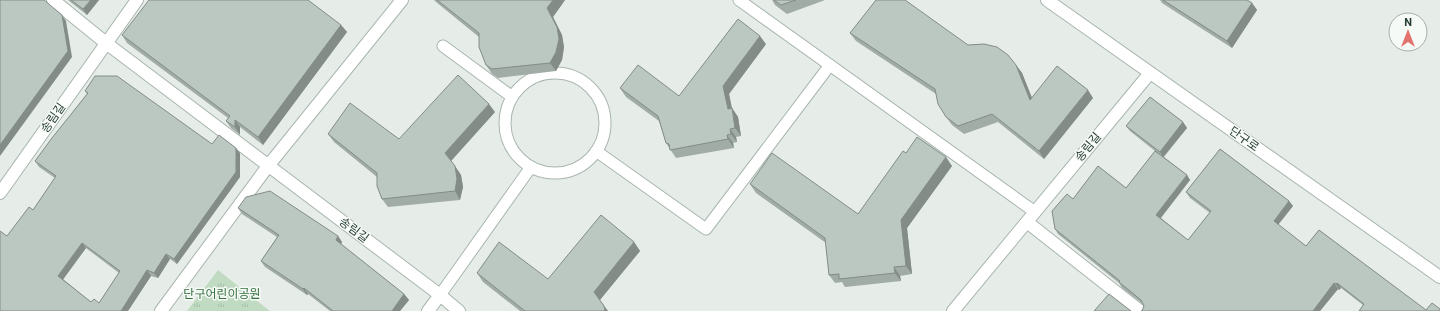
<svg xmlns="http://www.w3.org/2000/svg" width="1440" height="311" font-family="Roboto,'Noto Sans KR',sans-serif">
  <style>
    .park { fill: url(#park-tufts) }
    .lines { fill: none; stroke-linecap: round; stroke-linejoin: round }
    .service-casing { stroke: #a9b5ae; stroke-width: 13 }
    .minor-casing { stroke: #a9b5ae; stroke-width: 14 }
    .tertiary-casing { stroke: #a9b5ae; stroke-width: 14 }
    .service { stroke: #fff; stroke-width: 11 }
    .minor { stroke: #fff; stroke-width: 12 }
    .tertiary { stroke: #fff; stroke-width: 12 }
    .wall { fill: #a1aca6; fill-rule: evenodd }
    .shaded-wall { fill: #838c87 }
    .building { fill: #bbc8c1; stroke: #838c87; fill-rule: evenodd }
    .labels { text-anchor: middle; stroke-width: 3; stroke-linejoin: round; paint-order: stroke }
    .street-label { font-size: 12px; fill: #273d32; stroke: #f6faf7 }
    .park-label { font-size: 12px; fill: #35703f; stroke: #f6faf7 }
  </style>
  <defs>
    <pattern id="park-tufts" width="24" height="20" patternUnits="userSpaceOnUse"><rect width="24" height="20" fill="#c1dbc3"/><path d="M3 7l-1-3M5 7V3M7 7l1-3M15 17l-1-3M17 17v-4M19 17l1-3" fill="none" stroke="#a6bda8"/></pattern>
  </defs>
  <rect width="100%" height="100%" fill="#e6ede8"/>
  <path class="park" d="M 218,270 L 270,311 L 187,311 Z"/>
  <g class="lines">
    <defs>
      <path id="service" d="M 739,0 L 1035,212
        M 443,46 L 511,96
        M505 123a50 50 0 1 1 100 0a50 50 0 1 1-100 0Z
        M 596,151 L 706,229 L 830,65
        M 440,295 L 531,167"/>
      <path id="minor" d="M 53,0 L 106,43 L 440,295 L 459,311
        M 0,193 L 137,0
        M 1027,222 L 1140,311
        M 161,311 L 268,166 L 402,0
        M 428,311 L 440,295
        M 953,311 L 1150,73"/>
      <path id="tertiary" d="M 1047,0 L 1440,277"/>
    </defs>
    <use href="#service" class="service-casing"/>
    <use href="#minor" class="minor-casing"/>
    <use href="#tertiary" class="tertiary-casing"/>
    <use href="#service" class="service"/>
    <use href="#minor" class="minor"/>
    <use href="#tertiary" class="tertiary"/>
  </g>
  <path class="wall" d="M 68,0 L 99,0 L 87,15 Z
    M 434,0 L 565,0 L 553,17 L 562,35 L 564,47 L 562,60 L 556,71 L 498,78 L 492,74 L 486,65 L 479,37 L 436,2 Z
    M 772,0 L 825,0 L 787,14 L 775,5 Z
    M 1160,0 L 1247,0 L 1252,3 L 1257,10 L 1232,48 L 1162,3 Z
    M 341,25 L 347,32 L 263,145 L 240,127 L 240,135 L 231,128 L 226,121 L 228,118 L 127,43 L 122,35 Z
    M 850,33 L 968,45 L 1016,65 L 1022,73 L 1032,98 L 1093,98 L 1044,159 L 998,122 L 964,134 L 952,125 L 946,117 L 936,94 L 856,41 Z
    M 766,44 L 729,94 L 732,108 L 738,117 L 741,136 L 736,137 L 737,142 L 733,143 L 734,148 L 676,158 L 666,143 L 659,121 L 626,97 L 620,88 L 679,96 Z
    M 85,91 L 212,144 L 240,153 L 240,177 L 177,264 L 170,259 L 158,278 L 151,276 L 128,311 L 0,311 L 7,236 L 33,210 L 55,178 L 39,167 L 35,161 L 87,94 ZM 86,248 L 119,273 L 99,303 L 91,302 L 63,279 Z
    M 1150,97 L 1183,122 L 1187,128 L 1164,157 L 1187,175 L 1190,180 L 1161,218 L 1188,240 L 1210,213 L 1190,198 L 1186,192 L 1220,149 L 1289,201 L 1293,206 L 1278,225 L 1306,246 L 1319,230 L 1426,310 L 1432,303 L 1440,309 L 1440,311 L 1359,311 L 1363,305 L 1341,288 L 1339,290 L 1338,289 L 1320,311 L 1141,311 L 1142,311 L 1144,306 L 1143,304 L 1122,288 L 1119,283 L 1058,234 L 1055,229 L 1052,211 L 1067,194 L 1073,199 L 1098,166 L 1126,188 L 1155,151 L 1130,131 L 1126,126 Z
    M 495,112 L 451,161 L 461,175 L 463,187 L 460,200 L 388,207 L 382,199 L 377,177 L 334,142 L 328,134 L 399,139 Z
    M 906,153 L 952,166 L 907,228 L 912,274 L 900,276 L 901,281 L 845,287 L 842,282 L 835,283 L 829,275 L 826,243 L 756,193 L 750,184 L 858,214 Z
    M 238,208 L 338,236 L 342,242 L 341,244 L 404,294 L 409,300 L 400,311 L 330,311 L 308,294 L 307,295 L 265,267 L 261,261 L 277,237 L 242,214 Z
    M 634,242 L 640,251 L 600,300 L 608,311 L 520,311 L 483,282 L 477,273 L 548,279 Z"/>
  <path class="shaded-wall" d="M 91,0 L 99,0 L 87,15 L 83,9 Z
    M 553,0 L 565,0 L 553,17 L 562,35 L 564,47 L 562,60 L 556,71 L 550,63 L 547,8 Z
    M 1252,3 L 1257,10 L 1232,48 L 1227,41 Z
    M 62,15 L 66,21 L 72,57 L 0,156 L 0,145 Z
    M 341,25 L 347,32 L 263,145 L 258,137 Z
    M 760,36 L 766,44 L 729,94 L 733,114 L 732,108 L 738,117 L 741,136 L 735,128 L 728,109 L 723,86 Z
    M 1016,65 L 1022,73 L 1036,108 L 1030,100 Z
    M 1088,90 L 1093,98 L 1044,159 L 1039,151 Z
    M 489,104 L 495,112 L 451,161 L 445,153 Z
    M 235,120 L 240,127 L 240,135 L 235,127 Z
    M 1183,122 L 1187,128 L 1163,157 L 1160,152 Z
    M 730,129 L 736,137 L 737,142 L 731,134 Z
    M 727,135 L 733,143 L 734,148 L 728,139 Z
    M 236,148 L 240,153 L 240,177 L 177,264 L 174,259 Z
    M 946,157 L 952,166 L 907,228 L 912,274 L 906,266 L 901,220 Z
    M 455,166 L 461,175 L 463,187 L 460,200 L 455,191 Z
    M 1187,175 L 1190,180 L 1159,220 L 1156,215 Z
    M 1289,201 L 1293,206 L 1277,226 L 1274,221 Z
    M 338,236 L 342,242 L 340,246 L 336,240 Z
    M 634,242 L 640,251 L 599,301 L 594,292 Z
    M 82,243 L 86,248 L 62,281 L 58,276 Z
    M 166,254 L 170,259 L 158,278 L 154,273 Z
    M 894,267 L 900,276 L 901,281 L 895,273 Z
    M 147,270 L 151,276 L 128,311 L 121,311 Z
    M 1334,283 L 1338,289 L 1320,311 L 1313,311 Z
    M 1337,283 L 1341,288 L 1339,290 L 1336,284 Z
    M 304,288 L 308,294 L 307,295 L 303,289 Z
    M 404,294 L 409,300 L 400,311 L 392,311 Z
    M 604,306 L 608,311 L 605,311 Z"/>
  <path class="building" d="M 0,0 L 44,0 L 62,15 L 68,51 L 0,145 Z
    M 71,0 L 91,0 L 83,9 Z
    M 149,0 L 308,0 L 341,25 L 258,137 L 235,120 L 235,127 L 226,121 L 230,116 L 122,35 Z
    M 437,0 L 553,0 L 547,8 L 557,27 L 559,39 L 556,52 L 550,63 L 492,69 L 486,65 L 479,47 L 479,33 Z
    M 774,0 L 796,0 L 781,5 Z
    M 876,0 L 905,0 L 968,45 L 984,44 L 997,47 L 1008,55 L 1016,65 L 1030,100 L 1057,66 L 1088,90 L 1039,151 L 992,114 L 958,126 L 946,117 L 938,104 L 935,89 L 850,33 Z
    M 1163,0 L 1247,0 L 1252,3 L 1227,41 Z
    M 738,19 L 760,36 L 723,86 L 728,109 L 732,108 L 735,128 L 730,129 L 731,134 L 727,135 L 728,139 L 670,150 L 669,144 L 666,143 L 658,116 L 620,88 L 638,65 L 679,96 Z
    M 458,75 L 489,104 L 445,153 L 455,166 L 457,179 L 455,191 L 382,199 L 377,186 L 377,173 L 328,134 L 350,103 L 399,139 Z
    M 95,76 L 117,76 L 212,144 L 219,135 L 236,148 L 236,172 L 174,259 L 166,254 L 154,273 L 147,270 L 121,311 L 0,311 L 0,231 L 7,236 L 29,207 L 33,210 L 56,176 L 35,161 L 52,138 L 88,93 L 85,91 ZM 82,243 L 120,271 L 99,303 L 94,299 L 91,302 L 58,276 Z
    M 1150,97 L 1183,122 L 1160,152 L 1126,126 Z
    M 917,137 L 946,157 L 901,220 L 906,266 L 894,267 L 895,273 L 839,279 L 839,274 L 829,275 L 825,238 L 750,184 L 772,153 L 858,214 L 903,151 L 906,153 Z
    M 1220,149 L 1289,201 L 1274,221 L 1306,246 L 1319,230 L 1426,310 L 1432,303 L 1440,309 L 1440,311 L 1359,311 L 1364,304 L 1337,283 L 1336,284 L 1334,283 L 1313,311 L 1141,311 L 1142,311 L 1144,306 L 1141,300 L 1119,282 L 1120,281 L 1055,229 L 1052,211 L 1067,194 L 1073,199 L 1098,166 L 1126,188 L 1155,151 L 1187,175 L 1156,215 L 1188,240 L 1211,211 L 1186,192 Z
    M 270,191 L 338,236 L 336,240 L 404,294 L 392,311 L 333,311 L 304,288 L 303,289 L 261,261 L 279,235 L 238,208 L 246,197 Z
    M 601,215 L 634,242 L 594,292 L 604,306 L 605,311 L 525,311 L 477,273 L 499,242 L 548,279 Z
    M 1109,294 L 1131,311 L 1094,311 Z"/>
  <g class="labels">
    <g class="street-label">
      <text transform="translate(53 118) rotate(-55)" y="4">송림길</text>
      <text transform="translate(1244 139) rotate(35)" y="4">단구로</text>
      <text transform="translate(1088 147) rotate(-50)" y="4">송림길</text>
      <text transform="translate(354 230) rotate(37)" y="4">송림길</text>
    </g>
    <g class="park-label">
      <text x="222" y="298">단구어린이공원</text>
    </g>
  </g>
  <g transform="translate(1408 32)"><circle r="19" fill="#f6faf7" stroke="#a3aea8"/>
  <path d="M0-3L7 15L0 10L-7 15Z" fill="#e3726e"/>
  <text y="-6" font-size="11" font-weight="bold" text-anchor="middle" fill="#273d32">N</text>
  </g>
</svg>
